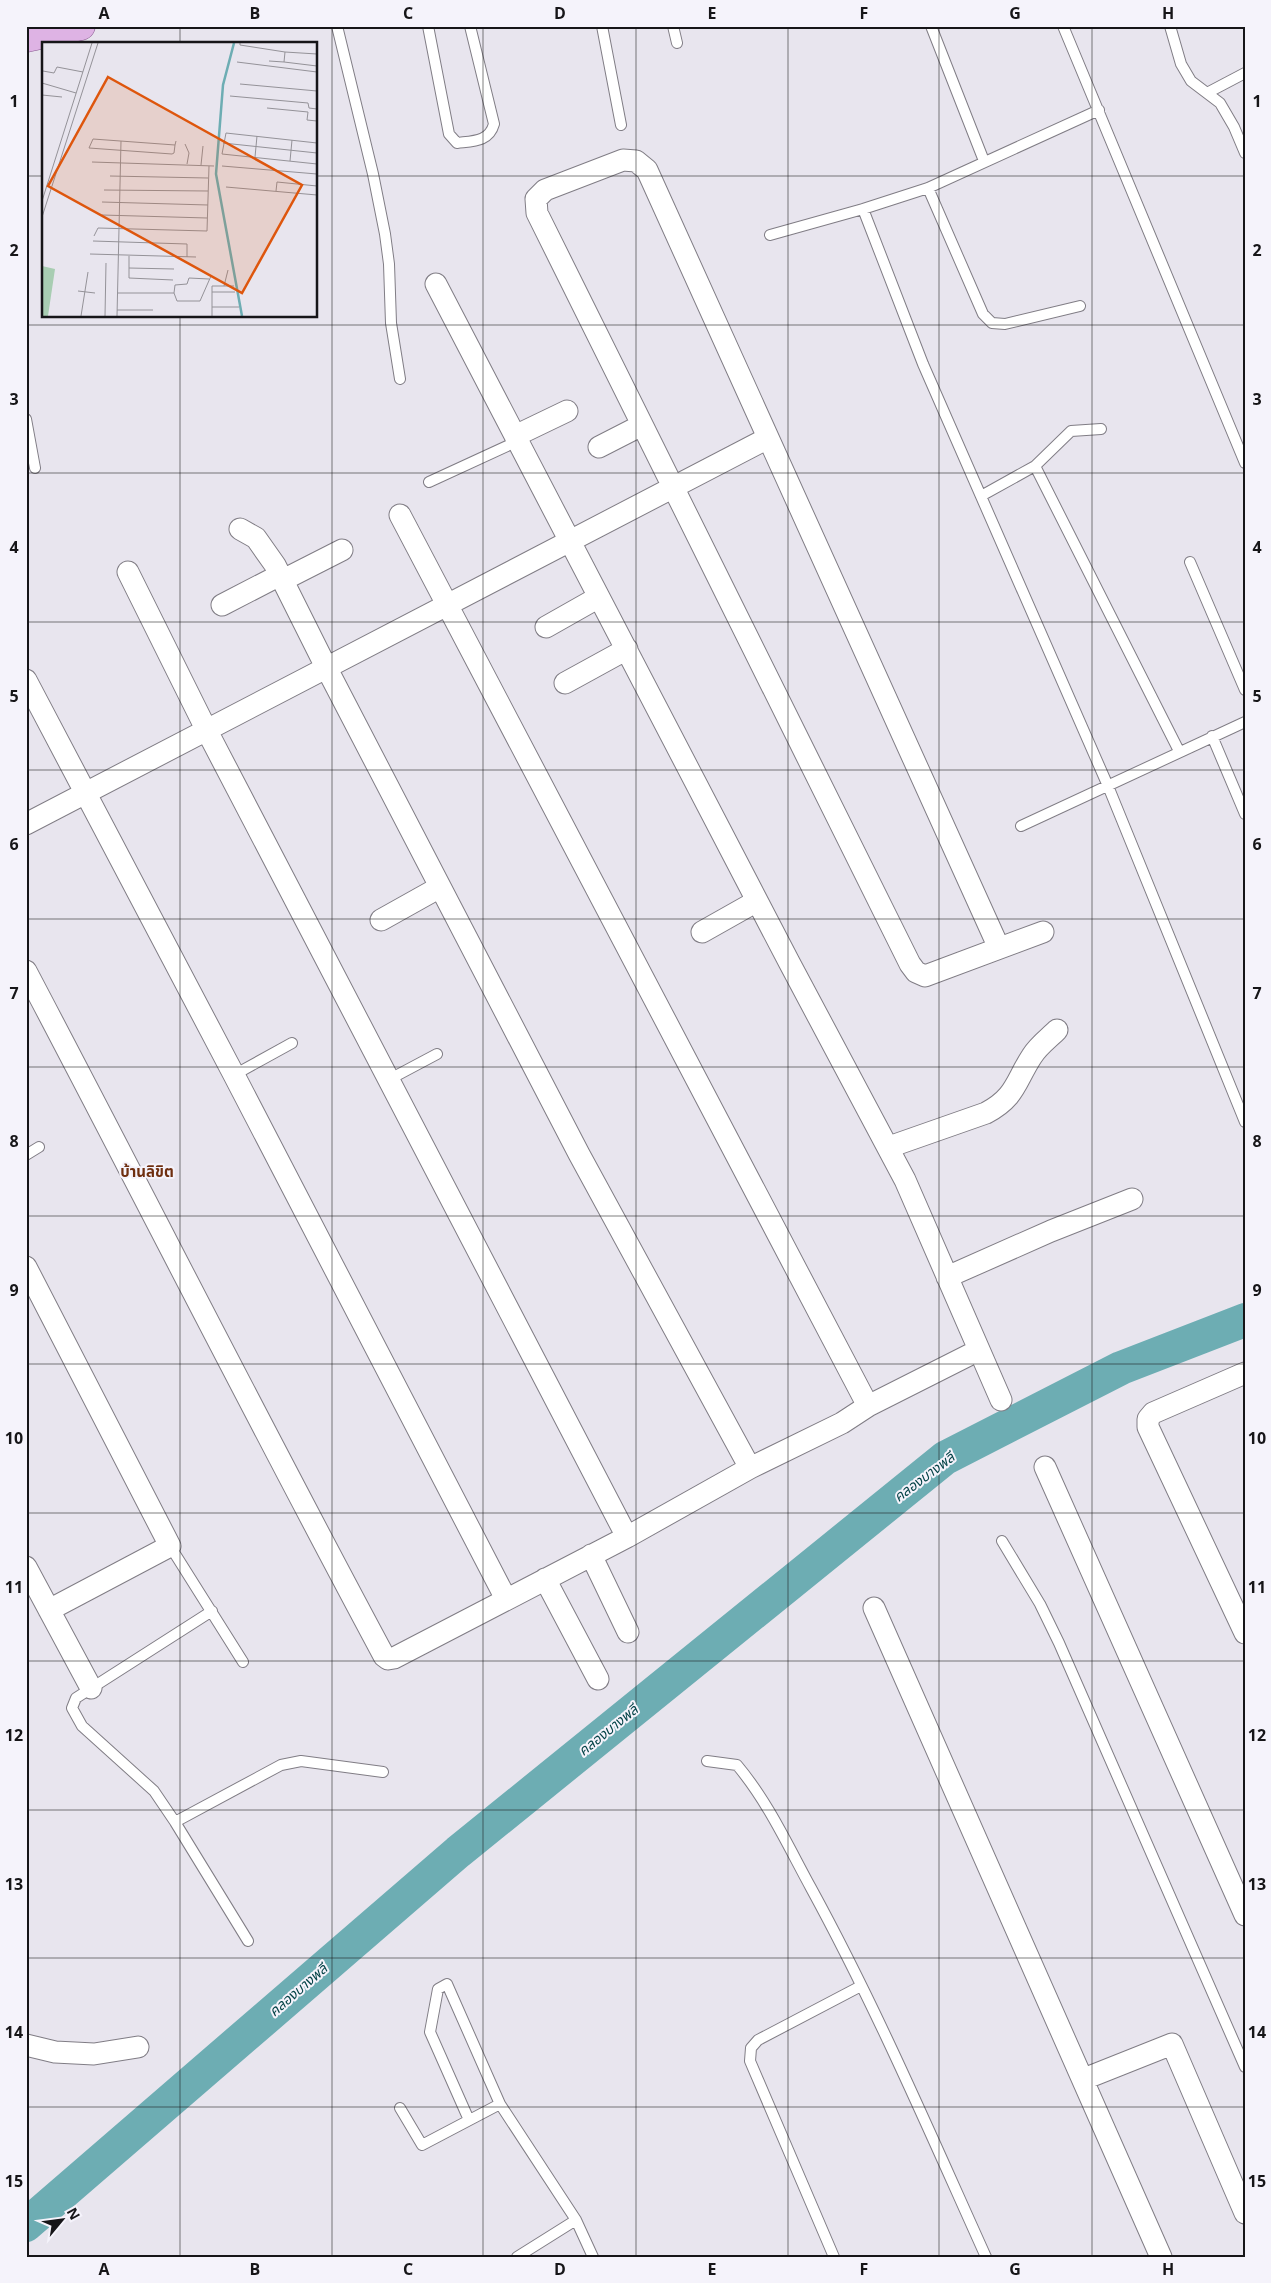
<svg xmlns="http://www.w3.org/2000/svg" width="1271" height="2283" font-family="Georgia,'Noto Sans Thai',serif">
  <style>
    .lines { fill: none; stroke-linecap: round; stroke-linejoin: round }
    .river { stroke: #6dadb3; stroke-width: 34 }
    .lane-casing { stroke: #807d85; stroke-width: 12 }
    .street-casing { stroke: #807d85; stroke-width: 23 }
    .primary-casing { stroke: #8a5b91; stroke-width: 29 }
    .lane { stroke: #fff; stroke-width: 10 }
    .street { stroke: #fff; stroke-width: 21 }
    .primary { stroke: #deb3e4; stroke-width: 28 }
    .grid { fill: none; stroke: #161518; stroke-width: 1; stroke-opacity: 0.55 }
    .labels { text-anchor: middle; stroke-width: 4; stroke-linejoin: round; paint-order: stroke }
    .water-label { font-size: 14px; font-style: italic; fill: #044347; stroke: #f5f3fb }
    .quarter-label { font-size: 15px; font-weight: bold; fill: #6f2f10; stroke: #f5f3fb }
    .inset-river { fill: none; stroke: #6dadb3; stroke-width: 2.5 }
    .inset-road { fill: none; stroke: #949298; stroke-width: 1 }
    .view { fill: #de560d; fill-opacity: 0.15; stroke: #de560d; stroke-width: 2.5 }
    .inset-edge { fill: none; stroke: #161518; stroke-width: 2.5 }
    .neatline { fill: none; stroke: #161518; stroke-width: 2 }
    .grid-label { font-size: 16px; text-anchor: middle; font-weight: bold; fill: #161518 }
  </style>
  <rect width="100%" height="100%" fill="#e8e5ee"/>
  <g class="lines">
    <path class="river" d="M 26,2225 L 458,1852 L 945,1458 L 1121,1368 L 1245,1320"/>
    <defs>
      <path id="lane" d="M 337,26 L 373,174 L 385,234 L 389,264 L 391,323 L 400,379
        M 428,26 L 449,134 L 457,143 C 473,141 489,142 494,124 L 470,26
        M 602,26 L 621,125
        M 673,26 L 677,43
        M 931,26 L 984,161
        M 1063,26 L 1245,463
        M 1170,26 L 1181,64 L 1191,81 L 1220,103 L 1234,127 L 1245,153
        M 1207,93 L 1245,73
        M 928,188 L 983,314 L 992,323 L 1005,324 L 1080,306
        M 863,209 L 923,364 L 1108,786 L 1245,1122
        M 770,235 L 863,209 L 928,188 L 1099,110
        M 26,419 L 35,468
        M 1035,466 L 1071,431 L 1101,429
        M 429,482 L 518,441
        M 981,496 L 1035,466 L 1179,751
        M 1190,562 L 1245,690
        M 1212,736 L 1245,814
        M 1021,826 L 1245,722
        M 234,1075 L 292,1043
        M 390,1079 L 437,1054
        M 26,1155 L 39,1147
        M 1002,1541 L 1040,1604 L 1059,1643 L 1245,2067
        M 170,1546 L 243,1662
        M 212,1611 L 76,1698 L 72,1708 L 82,1726 L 154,1791 L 175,1822 L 248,1941
        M 707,1761 L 737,1765 C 768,1802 788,1846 811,1888 C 876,2007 930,2133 986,2257
        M 175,1822 L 281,1765 L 301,1761 L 383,1772
        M 400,2108 L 422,2145 L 500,2104
        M 469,2120 L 430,2032 L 438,1989 L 447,1984 L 500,2104 L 576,2220 L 593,2257
        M 517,2257 L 576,2220
        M 834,2257 L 750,2061 L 751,2048 L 758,2040 L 861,1986"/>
      <path id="street" d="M 436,284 L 789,962 L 905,1180 L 1001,1400
        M 515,436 L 567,411
        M 599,447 L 642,425
        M 400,515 L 868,1406
        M 240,529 L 256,538 L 275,565 L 326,667 L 579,1154 L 750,1468
        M 128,572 L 206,729 L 627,1537
        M 283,580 L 342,550
        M 222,605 L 280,575
        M 546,627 L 599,597
        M 26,680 L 234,1075 L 506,1599
        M 565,683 L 627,649
        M 26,824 L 768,438
        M 381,920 L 440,887
        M 702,932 L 757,901
        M 999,948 L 647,170 L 636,161 L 623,160 L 545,190 L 536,199 L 537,213 L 910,964 L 916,972 L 925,976 L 1043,932
        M 26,971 C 146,1199 262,1429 384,1656 L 388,1659 L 394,1658 L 627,1537 L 750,1468 L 842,1423 L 868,1406 L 979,1350
        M 889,1147 L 986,1113 C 1016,1097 1015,1082 1032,1056 C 1038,1046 1049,1038 1057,1030
        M 26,1267 L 170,1546 L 49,1610
        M 947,1277 L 1051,1231 L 1132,1199
        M 1245,1373 L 1153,1413 L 1148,1419 L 1148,1427 L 1245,1633
        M 1045,1467 L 1245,1915
        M 591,1555 L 628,1632
        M 26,1567 L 91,1688
        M 545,1579 L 598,1679
        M 874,1608 L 1161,2257
        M 26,2045 L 55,2052 L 94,2054 L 138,2047
        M 1084,2079 L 1172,2044 L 1245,2213"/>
      <path id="primary" d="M 26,38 L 81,26"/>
    </defs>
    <use href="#lane" class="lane-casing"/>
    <use href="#street" class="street-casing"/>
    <use href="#primary" class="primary-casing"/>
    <use href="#lane" class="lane"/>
    <use href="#street" class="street"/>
    <use href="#primary" class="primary"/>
  </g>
  <path class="grid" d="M 180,26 L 180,44M 332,26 L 332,2257M 483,26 L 483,2257M 636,26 L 636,2257M 788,26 L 788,2257M 939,26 L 939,2257M 1092,26 L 1092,2257M 26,176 L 44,176M 316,176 L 1245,176M 180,316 L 180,2257M 26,325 L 1245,325M 26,473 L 1245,473M 26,622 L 1245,622M 26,770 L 1245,770M 26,919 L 1245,919M 26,1067 L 1245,1067M 26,1216 L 1245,1216M 26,1364 L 1245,1364M 26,1513 L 1245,1513M 26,1661 L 1245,1661M 26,1810 L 1245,1810M 26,1958 L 1245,1958M 26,2107 L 1245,2107"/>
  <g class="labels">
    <g class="water-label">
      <text transform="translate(924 1477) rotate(-37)" y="5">คลองบางพลี</text>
      <text transform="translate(608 1730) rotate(-39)" y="5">คลองบางพลี</text>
      <text transform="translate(298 1990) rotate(-41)" y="5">คลองบางพลี</text>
    </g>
    <g class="quarter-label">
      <text x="147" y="1177">บ้านลิขิต</text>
    </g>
  </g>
  <g transform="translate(42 42)">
    <rect width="275" height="275" fill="#e8e5ee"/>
    <path d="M 0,224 L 13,227 L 6,274 L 0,274 Z" fill="#a8cdb2"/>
    <path class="inset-river" d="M 192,1 L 181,43 L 174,132 L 200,274"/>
    <path class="inset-road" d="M 198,1 L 198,3 L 243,10 L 275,12M 243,10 L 242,20 L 275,24M 227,19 L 242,20M 195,20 L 275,30M 1,29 L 12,31 L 15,25 L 41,30M 0,41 L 34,51M 198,42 L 275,49M 0,53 L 20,55M 188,54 L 266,61 L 267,66 L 275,67M 225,66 L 266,70 L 265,78 L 275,79M 181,101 L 275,111M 275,101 L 184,91 L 180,112 L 275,122M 143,102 L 147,111 L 145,122M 133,103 L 51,97 L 47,106 L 130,112 L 132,111 L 133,103 L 134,99M 213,115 L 215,94M 248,119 L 250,98M 50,120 L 172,124M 159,123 L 161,104M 180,124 L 275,132M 68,134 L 166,136M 184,145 L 275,153M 62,148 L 166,149M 234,149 L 235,140 L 275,144M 0,159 L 50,1M 60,160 L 166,163M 60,173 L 165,176M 0,175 L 56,1M 52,194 L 56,186 L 165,189 L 167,124M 51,199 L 145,202 L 145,215M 48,212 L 154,215M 87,214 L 87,236 L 131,238M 87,226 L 132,227M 182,244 L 186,228M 36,249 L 53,251M 170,250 L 193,250M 75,251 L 132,251 L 135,259 L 158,259 L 169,234M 132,251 L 133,243 L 145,242 L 147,236 L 167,237M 170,265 L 197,265M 75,268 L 111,268M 39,274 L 46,230M 63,274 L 64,221M 75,274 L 79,99M 170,274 L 170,244 L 192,244"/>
    <path class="view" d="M 66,35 L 260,143 L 200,251 L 6,144 Z"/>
    <rect width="275" height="275" class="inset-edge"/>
  </g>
  <rect width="1271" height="2283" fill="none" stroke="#f5f3fb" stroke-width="55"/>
  <g transform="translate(62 2220) rotate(61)" stroke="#f5f3fb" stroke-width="4" paint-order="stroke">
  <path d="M0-4L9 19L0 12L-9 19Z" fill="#161518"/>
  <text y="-8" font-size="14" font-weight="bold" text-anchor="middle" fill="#161518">N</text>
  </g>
  <rect x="28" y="28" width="1216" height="2228" class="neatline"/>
  <g class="grid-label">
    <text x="104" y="19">A</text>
    <text x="255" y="19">B</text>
    <text x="408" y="19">C</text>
    <text x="560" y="19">D</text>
    <text x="712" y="19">E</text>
    <text x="864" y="19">F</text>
    <text x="1015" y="19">G</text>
    <text x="1168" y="19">H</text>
    <text x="14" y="107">1</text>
    <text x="1257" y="107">1</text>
    <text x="14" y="256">2</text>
    <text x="1257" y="256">2</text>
    <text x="14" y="405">3</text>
    <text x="1257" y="405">3</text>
    <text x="14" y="553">4</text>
    <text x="1257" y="553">4</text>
    <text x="14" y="702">5</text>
    <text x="1257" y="702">5</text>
    <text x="14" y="850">6</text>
    <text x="1257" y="850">6</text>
    <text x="14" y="999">7</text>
    <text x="1257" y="999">7</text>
    <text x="14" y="1147">8</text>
    <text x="1257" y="1147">8</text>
    <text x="14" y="1296">9</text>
    <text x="1257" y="1296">9</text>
    <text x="14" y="1444">10</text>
    <text x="1257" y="1444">10</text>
    <text x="14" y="1593">11</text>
    <text x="1257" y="1593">11</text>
    <text x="14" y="1741">12</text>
    <text x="1257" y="1741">12</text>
    <text x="14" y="1890">13</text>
    <text x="1257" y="1890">13</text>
    <text x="14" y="2038">14</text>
    <text x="1257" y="2038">14</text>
    <text x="14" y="2187">15</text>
    <text x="1257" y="2187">15</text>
    <text x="104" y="2275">A</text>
    <text x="255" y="2275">B</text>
    <text x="408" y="2275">C</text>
    <text x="560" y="2275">D</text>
    <text x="712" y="2275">E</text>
    <text x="864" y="2275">F</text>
    <text x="1015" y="2275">G</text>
    <text x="1168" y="2275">H</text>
  </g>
</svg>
